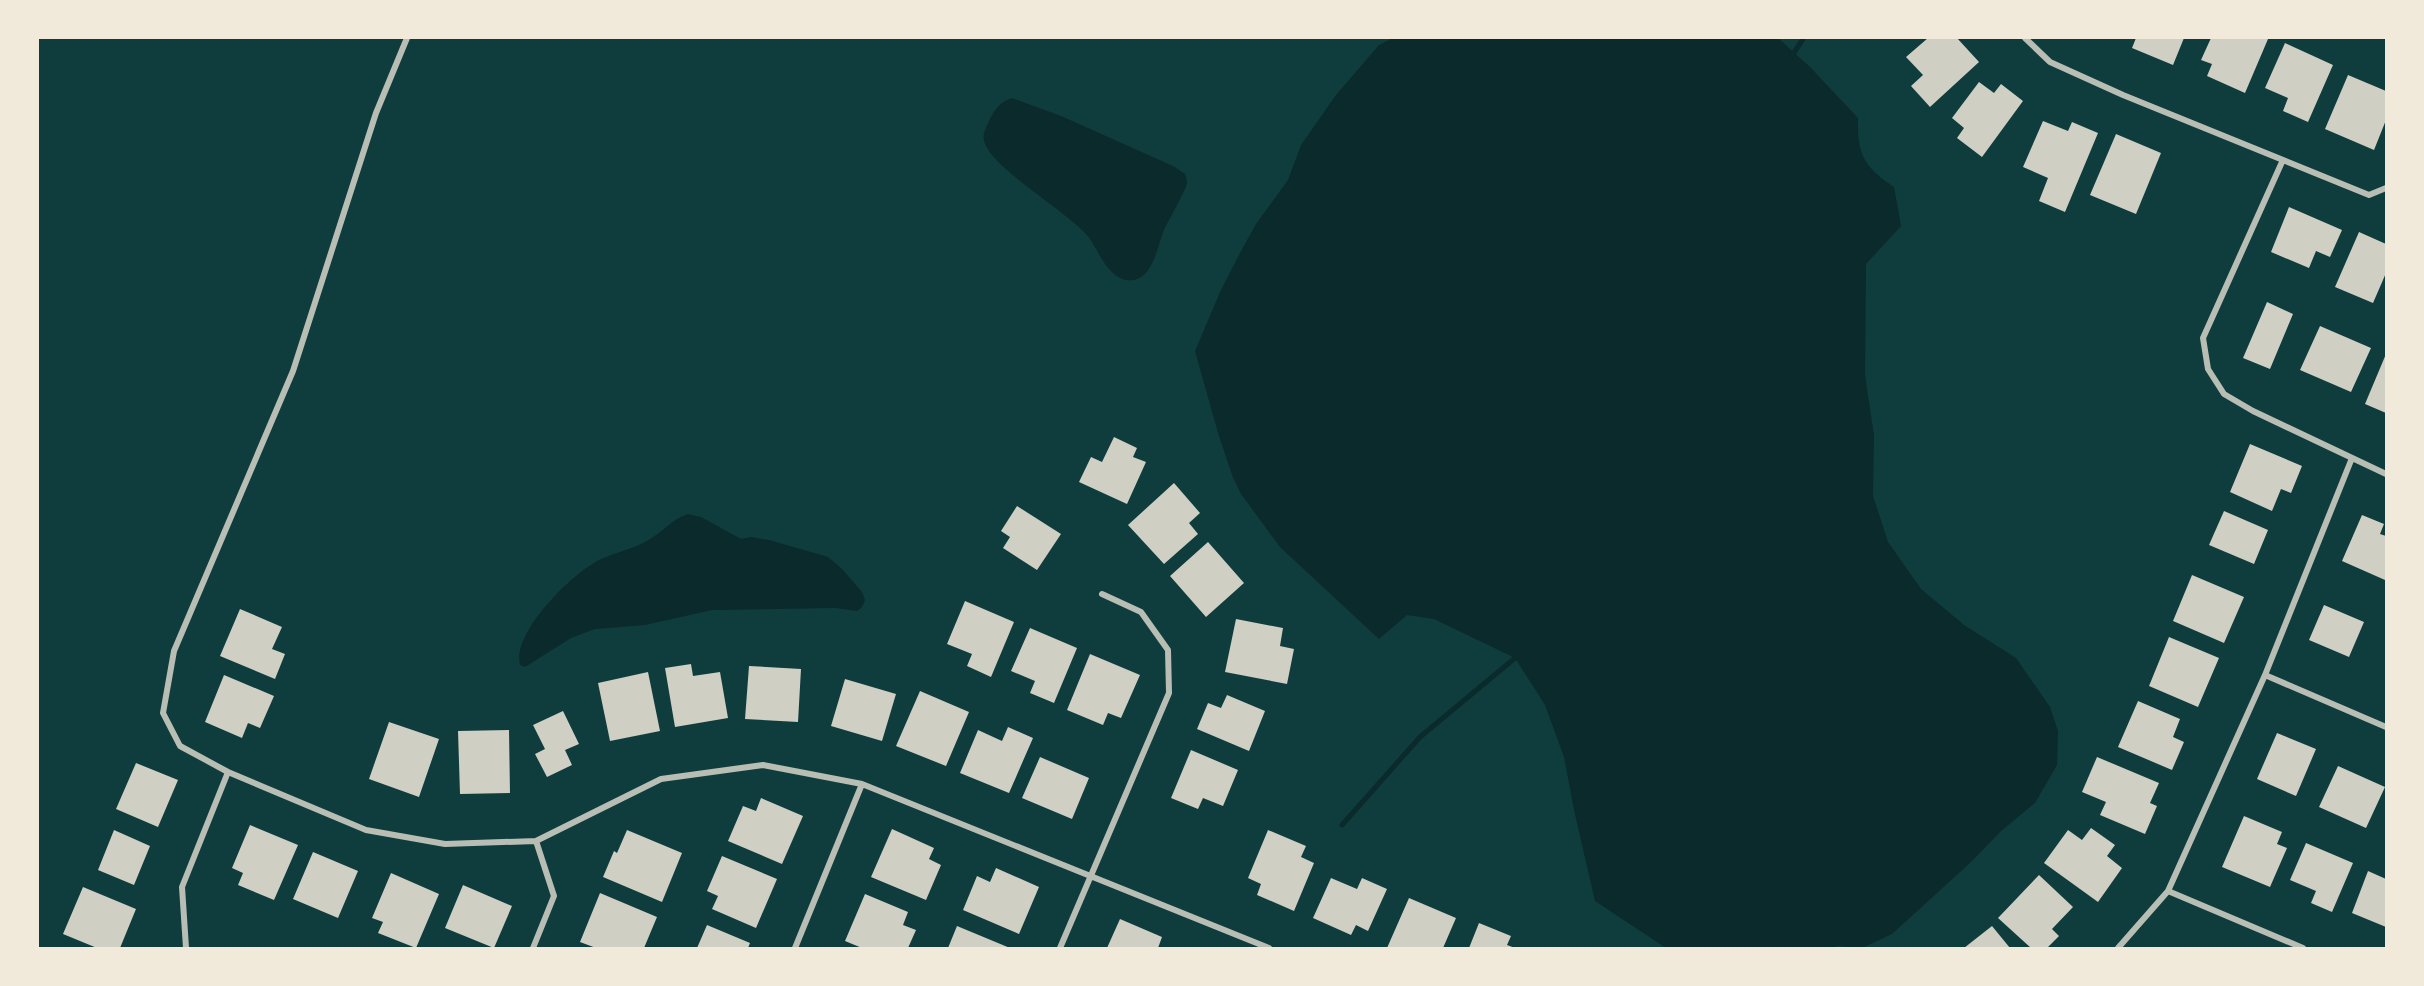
<svg xmlns="http://www.w3.org/2000/svg" width="2424" height="986" font-family="'Space Grotesk',sans-serif">
  <style>
    .water { fill: #0a2a2b }
    .lines { fill: none; stroke-linecap: round; stroke-linejoin: round }
    .stream { stroke: #0a2a2b; stroke-width: 5 }
    .building { fill: #cfcfc3 }
    .minor { stroke: #b8beb3; stroke-width: 6 }
  </style>
  <rect width="100%" height="100%" fill="#0f3d3e"/>
  <path class="water" d="M 1393,38 L 1778,38 L 1810,67 L 1858,118 C 1857,155 1864,167 1894,187 L 1901,226 L 1866,264 L 1865,375 L 1874,435 L 1873,496 L 1888,542 L 1921,589 L 1964,625 L 2016,658 L 2050,707 L 2058,731 L 2057,765 L 2035,803 L 2001,831 L 1971,862 L 1892,934 L 1862,948 L 1837,946 L 1835,948 L 1666,948 L 1595,901 L 1574,810 L 1564,757 L 1545,705 L 1515,658 L 1434,619 L 1407,615 L 1379,639 L 1280,547 L 1241,494 L 1232,475 L 1218,433 L 1195,351 L 1221,290 L 1241,251 L 1256,224 L 1288,180 L 1301,145 L 1336,95 L 1379,45 Z
    M 1012,98 L 1061,116 L 1173,166 L 1185,174 C 1186,177 1187,180 1187,183 C 1186,190 1168,221 1163,232 C 1158,247 1152,277 1134,280 C 1111,284 1100,254 1090,239 C 1086,233 1080,228 1074,223 C 1054,204 990,165 984,141 C 982,134 987,126 990,119 C 995,109 1000,102 1012,98 Z
    M 688,514 L 701,517 L 741,539 L 751,537 L 769,540 L 828,557 L 842,569 L 862,592 L 865,600 L 862,607 L 857,611 L 835,608 L 712,610 L 645,625 L 595,629 L 571,638 L 525,667 L 520,665 C 512,632 572,574 599,560 C 616,552 634,549 650,539 C 664,531 672,519 688,514 Z"/>
  <g class="lines">
    <path class="stream" d="M 1791,57 L 1803,39
      M 1342,825 L 1420,737 L 1515,658 L 1517,652"/>
  </g>
  <path class="building" d="M 1928,38 L 1957,38 L 1979,62 L 1930,107 L 1911,86 L 1923,75 L 1906,57 Z
    M 2136,38 L 2184,38 L 2173,65 L 2132,48 Z
    M 2211,38 L 2268,39 L 2245,93 L 2207,76 L 2212,64 L 2201,60 Z
    M 2285,43 L 2333,65 L 2308,122 L 2283,111 L 2288,98 L 2265,88 Z
    M 2348,75 L 2386,91 L 2386,120 L 2374,150 L 2325,129 Z
    M 1979,82 L 1994,93 L 2001,84 L 2023,101 L 1982,157 L 1957,138 L 1964,128 L 1952,118 Z
    M 2043,121 L 2068,131 L 2072,122 L 2098,133 L 2065,212 L 2039,201 L 2048,178 L 2023,167 Z
    M 2116,134 L 2161,153 L 2136,214 L 2090,195 Z
    M 2289,207 L 2342,230 L 2330,257 L 2316,251 L 2309,268 L 2271,252 Z
    M 2359,232 L 2386,244 L 2386,273 L 2373,303 L 2335,287 Z
    M 2267,302 L 2293,314 L 2270,369 L 2243,358 Z
    M 2320,326 L 2371,348 L 2351,392 L 2300,370 Z
    M 2386,354 L 2386,413 L 2365,404 Z
    M 1114,437 L 1137,448 L 1133,457 L 1146,462 L 1127,504 L 1079,482 L 1091,457 L 1102,462 Z
    M 2250,444 L 2302,466 L 2291,493 L 2281,489 L 2272,511 L 2230,492 Z
    M 1174,483 L 1200,513 L 1189,523 L 1198,534 L 1164,564 L 1128,525 Z
    M 1017,506 L 1061,534 L 1037,570 L 1003,548 L 1010,537 L 1001,531 Z
    M 2224,511 L 2268,530 L 2254,564 L 2209,545 Z
    M 2362,515 L 2384,524 L 2380,534 L 2386,536 L 2385,580 L 2342,561 Z
    M 1208,542 L 1244,583 L 1206,617 L 1170,576 Z
    M 2192,575 L 2244,597 L 2224,643 L 2173,621 Z
    M 965,601 L 1014,622 L 991,677 L 967,666 L 972,654 L 947,644 Z
    M 2324,605 L 2364,622 L 2349,657 L 2309,640 Z
    M 240,609 L 282,627 L 272,649 L 285,654 L 275,679 L 220,656 Z
    M 1236,619 L 1283,628 L 1280,646 L 1294,649 L 1287,684 L 1225,672 Z
    M 1030,628 L 1077,648 L 1054,703 L 1030,693 L 1035,681 L 1011,671 Z
    M 2169,637 L 2219,658 L 2198,707 L 2149,686 Z
    M 1090,654 L 1140,675 L 1121,718 L 1108,713 L 1103,725 L 1067,710 Z
    M 691,664 L 693,676 L 720,672 L 728,718 L 675,727 L 665,668 Z
    M 749,666 L 801,669 L 798,722 L 745,719 Z
    M 648,672 L 660,731 L 610,741 L 598,683 Z
    M 224,675 L 274,696 L 260,728 L 248,723 L 242,738 L 205,722 Z
    M 845,679 L 896,694 L 882,741 L 831,726 Z
    M 920,691 L 969,712 L 946,766 L 896,746 Z
    M 1227,695 L 1265,711 L 1249,751 L 1197,729 L 1208,703 L 1221,708 Z
    M 2138,701 L 2180,719 L 2173,737 L 2184,742 L 2172,770 L 2118,747 Z
    M 563,711 L 579,744 L 565,750 L 572,765 L 547,777 L 535,754 L 545,749 L 533,725 Z
    M 389,722 L 439,739 L 419,797 L 369,779 Z
    M 1008,727 L 1033,738 L 1009,793 L 960,773 L 978,730 L 1002,741 Z
    M 509,730 L 510,793 L 460,794 L 458,731 Z
    M 2277,733 L 2316,749 L 2296,796 L 2257,779 Z
    M 1191,750 L 1238,770 L 1223,806 L 1203,798 L 1198,809 L 1171,798 Z
    M 1040,757 L 1089,778 L 1072,819 L 1022,798 Z
    M 2097,757 L 2159,783 L 2150,803 L 2157,806 L 2145,834 L 2100,815 L 2106,802 L 2082,792 Z
    M 136,763 L 178,780 L 158,827 L 116,809 Z
    M 2338,766 L 2385,787 L 2366,828 L 2319,807 Z
    M 761,798 L 803,816 L 782,864 L 728,841 L 743,806 L 756,811 Z
    M 2244,816 L 2282,832 L 2277,844 L 2287,848 L 2270,887 L 2222,867 Z
    M 250,825 L 298,845 L 274,900 L 238,885 L 243,873 L 232,868 Z
    M 2091,828 L 2115,845 L 2107,856 L 2122,868 L 2098,902 L 2044,863 L 2068,830 L 2082,840 Z
    M 892,829 L 934,848 L 929,859 L 941,865 L 926,900 L 871,877 Z
    M 114,830 L 150,846 L 134,885 L 98,870 Z
    M 627,830 L 682,853 L 662,902 L 603,877 L 614,851 L 617,853 Z
    M 1268,830 L 1306,846 L 1301,857 L 1314,863 L 1294,911 L 1257,895 L 1261,884 L 1248,878 Z
    M 2306,843 L 2353,863 L 2332,912 L 2311,903 L 2316,891 L 2290,880 Z
    M 313,852 L 358,871 L 338,918 L 293,899 Z
    M 722,856 L 777,879 L 756,928 L 712,909 L 718,896 L 707,891 Z
    M 996,868 L 1039,887 L 1019,934 L 963,910 L 977,876 L 990,882 Z
    M 2368,871 L 2386,879 L 2386,927 L 2352,913 Z
    M 391,873 L 439,894 L 416,948 L 378,933 L 383,922 L 372,918 Z
    M 2039,875 L 2073,907 L 2052,929 L 2059,936 L 2047,948 L 2031,948 L 1998,918 Z
    M 1331,878 L 1357,889 L 1362,878 L 1387,889 L 1368,931 L 1356,925 L 1351,935 L 1313,918 Z
    M 463,885 L 512,906 L 494,948 L 445,928 Z
    M 83,887 L 136,909 L 120,948 L 97,948 L 63,934 Z
    M 600,893 L 657,917 L 644,948 L 596,948 L 580,942 Z
    M 865,894 L 908,912 L 903,925 L 916,930 L 908,948 L 862,948 L 845,941 Z
    M 1409,898 L 1456,918 L 1443,948 L 1387,948 Z
    M 1120,919 L 1162,937 L 1158,948 L 1107,948 Z
    M 1479,923 L 1511,936 L 1507,945 L 1515,948 L 1469,948 Z
    M 707,925 L 750,943 L 748,948 L 697,948 Z
    M 957,926 L 1010,948 L 948,948 Z
    M 1992,926 L 2010,948 L 1964,948 Z"/>
  <g class="lines">
    <path class="minor" d="M 407,38 L 376,113 L 293,371 L 174,651 L 163,713 L 180,746 L 228,772 L 366,830 L 445,844 L 536,841 L 661,779 L 763,765 L 862,784 L 1269,948
      M 2025,38 L 2050,62 L 2123,95 L 2369,195 L 2386,188
      M 2282,162 L 2203,338 L 2208,369 L 2224,394 L 2253,411 L 2386,474
      M 2265,675 L 2386,727
      M 2168,891 L 2303,948
      M 186,948 L 182,887 L 228,772
      M 533,948 L 554,896 L 536,841
      M 795,948 L 862,784
      M 1060,948 L 1169,693 L 1168,650 L 1141,612 L 1102,594
      M 2118,948 L 2168,891 L 2265,675 L 2352,458"/>
  </g>
  <rect width="2424" height="986" fill="none" stroke="#f1e9da" stroke-width="78"/>
</svg>
